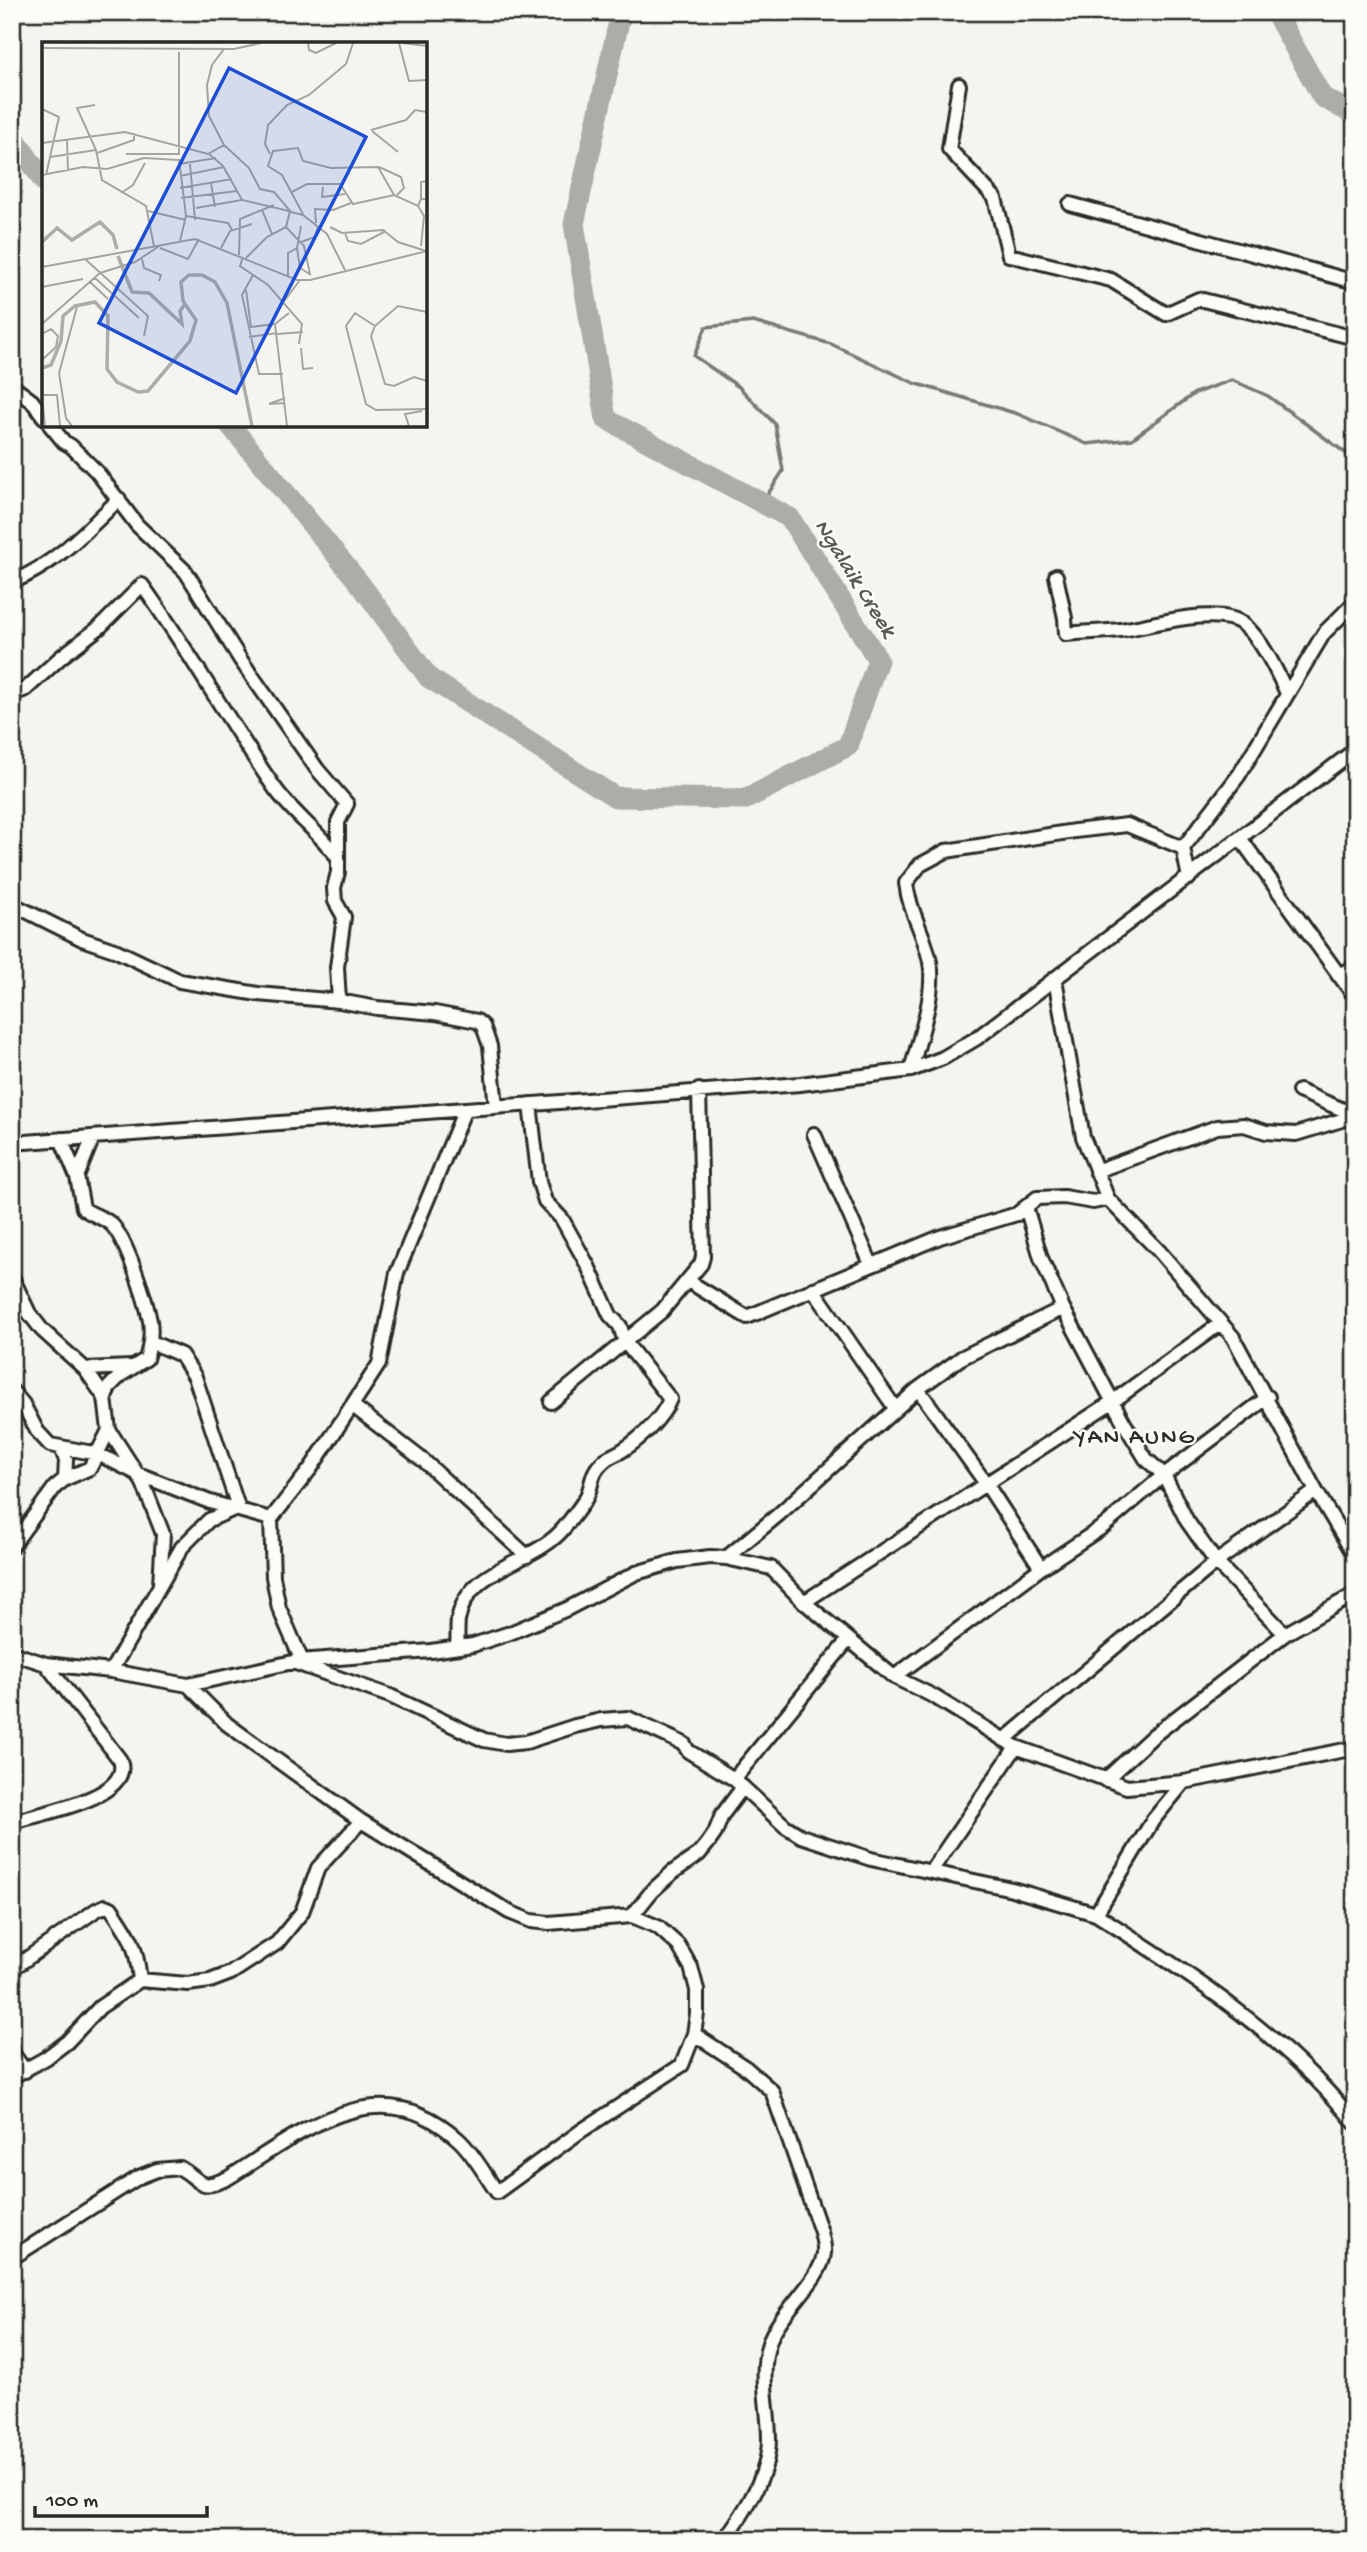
<svg xmlns="http://www.w3.org/2000/svg" width="1367" height="2552" font-family="'Gochi Hand',sans-serif">
  <style>
    .lines { fill: none; stroke-linecap: round; stroke-linejoin: round }
    .stream { stroke: #797877; stroke-width: 3.5 }
    .river { stroke: #adaca9; stroke-width: 21 }
    .street-casing { stroke: #2b2b2b; stroke-width: 18 }
    .street { stroke: #fdfcf7; stroke-width: 12 }
    .labels { text-anchor: middle; stroke-width: 5; stroke-linejoin: round; paint-order: stroke }
    .water-label { font-size: 23px; font-style: italic; fill: #585857; stroke: #fdfcf7 }
    .quarter-label { font-size: 24px; letter-spacing: 2px; fill: #2b2b2b; stroke: #fdfcf7 }
    .inset-river { fill: none; stroke: #adaca9; stroke-width: 3.5 }
    .inset-road { fill: none; stroke: #a4a4a1; stroke-width: 2 }
    .view { fill: #1d4ed8; fill-opacity: 0.15; stroke: #1d4ed8; stroke-width: 3.5 }
    .inset-edge { fill: none; stroke: #2b2b2b; stroke-width: 3.5 }
  </style>
  <rect width="100%" height="100%" fill="#f5f4ef"/>
  <filter id="ink" filterUnits="userSpaceOnUse"><feTurbulence type="fractalNoise" baseFrequency=".0143" numOctaves="2"/><feDisplacementMap in="SourceGraphic" scale="14" xChannelSelector="R" yChannelSelector="G"/><feConvolveMatrix kernelMatrix="1 2 1 2 8 2 1 2 1" color-interpolation-filters="sRGB"/></filter>
  <g filter="url(#ink)">
    <g class="lines">
      <path class="stream" d="M 762,503 L 783,471 L 775,424 L 739,387 L 694,356 L 706,327 L 753,322 L 831,344 L 914,383 L 1018,414 L 1087,444 L 1132,439 L 1195,393 L 1232,380 L 1268,396 L 1355,460"/>
      <path class="river" d="M 1275,12 L 1322,97 L 1355,115
        M 12,134 L 44,182
        M 230,425 L 361,585 L 429,678 L 615,797 L 746,799 L 848,746 L 878,660 L 790,518 L 606,419 L 574,224 L 621,12"/>
      <defs>
        <path id="street" d="M 959,85 L 949,149 L 995,198 L 1009,255 L 1111,280 L 1166,314 L 1199,299 L 1355,338
          M 1070,204 L 1355,282
          M 12,386 L 32,401 L 44,417
          M 50,425 L 64,442 L 71,446 L 97,472 L 137,525 L 186,572 L 240,659 L 317,769 L 347,804 L 338,822 L 338,872 L 334,888 L 335,901 L 344,917 L 337,967 L 339,1001
          M 1056,576 L 1065,618 L 1066,634 C 1084,632 1102,632 1120,630 C 1150,626 1218,605 1243,624 C 1262,639 1277,672 1287,693
          M 12,582 C 56,564 86,531 119,499
          M 12,694 L 26,689 L 61,657 L 100,627 L 142,585 C 189,650 228,721 274,787 C 292,813 319,832 338,858
          M 1240,838 L 1355,997
          M 1189,878 L 1183,848 L 1239,775 L 1324,633 L 1355,602
          M 12,904 L 82,939 L 117,951 L 180,981 L 258,994 L 339,1001 L 377,1008 L 435,1013 L 477,1021 L 483,1026 L 490,1046 L 496,1107
          M 1338,975 L 1355,967
          M 1055,979 L 1083,1137 L 1108,1199 L 1159,1251 L 1233,1337 L 1316,1491 L 1355,1556
          M 911,1070 C 919,1039 936,993 930,962 C 925,934 909,912 906,883 L 920,865 L 946,851 L 1075,831 L 1127,825 L 1183,848
          M 1299,1091 L 1355,1115
          M 814,1134 L 871,1264
          M 61,1139 L 77,1177 L 83,1208 C 91,1215 103,1217 111,1224 C 126,1238 146,1300 150,1321 C 152,1334 150,1346 146,1359 L 121,1375 L 109,1387 L 105,1398 L 109,1430 L 143,1483 L 163,1534 L 160,1584
          M 12,1143 L 800,1084 L 911,1070 L 943,1058 L 977,1038 L 1355,750
          M 1096,1171 L 1217,1127 L 1244,1125 L 1266,1132 L 1296,1134 L 1355,1116
          M 77,1177 L 93,1137
          M 1026,1207 L 1041,1258 L 1063,1308 L 1124,1423 L 1146,1459 L 1164,1475 L 1187,1521 L 1216,1562 L 1285,1634
          M 12,1277 L 29,1313 L 42,1330 L 85,1369 L 105,1398
          M 688,1281 L 747,1317 L 940,1237 L 1017,1214 L 1037,1198 L 1064,1197 L 1093,1202 L 1108,1199
          M 813,1289 L 895,1408
          M 151,1342 L 181,1355 L 195,1377 L 239,1510
          M 85,1369 L 131,1367
          M 918,1389 L 987,1485 L 1041,1568
          M 12,1391 L 23,1404 L 37,1431 L 50,1445 L 98,1454 L 138,1474 L 210,1502 L 271,1519
          M 551,1402 L 662,1311 L 701,1264 L 703,1257 L 699,1090
          M 353,1406 L 424,1461 L 527,1556
          M 61,1448 L 66,1460 L 65,1479
          M 12,1546 L 55,1487 L 65,1479 L 90,1468 L 109,1430
          M 726,1558 L 778,1515 L 918,1389 L 961,1358 L 1063,1308
          M 804,1602 L 1112,1402 L 1221,1323
          M 457,1647 C 458,1638 457,1629 458,1620 C 468,1565 534,1565 564,1528 C 571,1519 580,1508 586,1498 C 594,1483 589,1473 605,1460 C 610,1456 617,1454 623,1450 C 641,1438 662,1419 670,1399 L 625,1342 L 620,1326 L 610,1315 L 588,1266 L 562,1219 L 545,1201 L 539,1182 L 530,1104
          M 12,1653 L 46,1664 L 111,1671 L 188,1685 L 293,1662 L 390,1696 L 484,1740 L 506,1744 L 526,1742 L 575,1726 L 601,1720 L 628,1718 L 684,1744 L 688,1751 L 734,1779 L 785,1826 L 801,1836 L 871,1859 L 1012,1889 L 1096,1914 L 1153,1820 L 1184,1782 L 1355,1748
          M 299,1661 L 431,1651 L 473,1645 L 510,1633 L 567,1609 L 636,1573 L 677,1561 L 710,1557 L 726,1558 L 771,1568 L 804,1602 L 894,1677 L 933,1696 L 1016,1747 L 1127,1787 L 1184,1782
          M 302,1661 L 279,1608 L 273,1577 L 271,1519 L 311,1468 L 379,1364 L 397,1273 L 465,1109
          M 111,1671 L 182,1547 L 209,1520 L 234,1509
          M 894,1677 L 1041,1568 L 1104,1526 L 1164,1475 L 1268,1397
          M 1004,1740 L 1216,1562 L 1316,1491
          M 734,1779 L 848,1640
          M 1105,1780 L 1154,1735 L 1285,1634 L 1355,1594
          M 12,1822 C 38,1814 134,1798 120,1760 L 46,1664
          M 931,1871 L 1016,1747
          M 1096,1914 C 1190,1975 1285,2035 1355,2123
          M 632,1916 L 652,1891 L 673,1872 L 699,1854 L 708,1843 L 715,1833 L 722,1815 L 743,1787
          M 12,1969 L 96,1910 L 105,1906 L 111,1908 C 131,1937 136,1944 140,1980
          M 694,2034 L 746,2068 L 772,2091 L 821,2232 C 822,2238 825,2246 824,2253 C 822,2280 778,2313 769,2343 C 759,2374 769,2407 769,2439 C 769,2475 745,2512 724,2540
          M 12,2052 L 25,2071
          M 12,2077 L 46,2058 L 67,2042 L 100,2007 L 140,1980 L 188,1984 L 210,1981 L 231,1973 L 277,1943 L 302,1912 L 318,1868 L 361,1821
          M 12,2258 L 139,2177 L 157,2170 L 180,2168 C 203,2181 198,2192 228,2178 C 301,2132 379,2066 459,2140 C 474,2154 485,2175 497,2192 L 581,2131 L 682,2065 L 694,2034 L 697,2014 L 697,1990 L 691,1967 L 678,1945 L 658,1927 L 632,1916 L 549,1923 L 531,1921 L 509,1912 L 361,1821 L 227,1724 L 188,1685"/>
      </defs>
      <use href="#street" class="street-casing"/>
      <use href="#street" class="street"/>
    </g>
  </g>
  <g class="labels">
    <g class="water-label">
      <text transform="translate(857 577) rotate(58)" y="8">Ngalaik Creek</text>
    </g>
    <g class="quarter-label">
      <text x="1135" y="1443">YAN AUNG</text>
    </g>
  </g>
  <g transform="translate(42 42)">
    <rect width="385" height="385" fill="#f5f4ef"/>
    <path class="inset-river" d="M 0,200 L 15,186 L 30,198 L 58,180 L 71,193 L 75,207M 76,214 L 90,250 L 107,251 L 140,282 L 138,269 L 143,262M 0,326 L 9,323 L 19,299 L 21,274 L 33,264 L 53,260 L 66,274 L 65,327 L 75,340 L 96,350 L 106,349 L 148,299 L 154,278 L 141,259 L 139,240 L 147,233 L 160,233 L 173,240 L 185,261 L 210,384"/>
    <path class="inset-road" d="M 266,1 L 267,8 L 274,11 L 294,1M 357,1 L 367,39 L 385,38M 361,1 L 385,4M 385,5 L 385,36M 0,6 L 192,7 L 219,1M 53,63 L 35,66 L 54,108 L 60,138 L 104,164 L 112,204M 0,67 L 17,75 L 4,133M 329,88 L 364,78 L 373,68 L 385,70M 330,89 L 356,110M 25,98 L 26,129M 0,101 L 83,90 L 166,112 L 182,103 L 207,126 L 218,147 L 232,150 L 249,170 L 261,173 L 285,192 L 303,228M 182,103 L 167,74 L 165,43 L 170,23 L 182,7M 55,111 L 92,98 L 92,91M 84,112 L 137,112 L 137,10M 167,112 L 181,124 L 200,158 L 247,169M 228,112 L 223,102 L 226,83 L 245,63 L 267,53 L 304,22 L 311,1M 8,115 L 54,108M 137,117 L 144,174 L 138,199M 137,122 L 174,116M 148,122 L 153,178M 337,125 L 359,135 L 362,146 L 355,153M 0,133 L 41,125 L 65,127 L 102,116 L 137,118M 138,134 L 182,125M 169,141 L 173,165M 281,145 L 280,155 L 303,152M 138,146 L 190,137M 250,150 L 265,142 L 298,142 L 311,162 L 352,153 L 376,164 L 379,157 L 385,157M 79,151 L 91,143 L 103,121M 139,156 L 195,149M 379,157 L 379,140 L 385,139M 376,164 L 382,174 L 379,204M 154,166 L 200,158M 220,168 L 230,192M 106,169 L 144,178M 261,172 L 240,133 L 226,124 L 231,109 L 256,106 L 261,119 L 289,126 L 336,125 L 352,153M 144,174 L 186,181 L 190,188M 274,181 L 273,167 L 291,168 L 309,161M 244,185 L 262,204 L 268,232M 288,185 L 300,191 L 341,188 L 356,200 L 384,209M 303,191 L 306,199 L 319,202 L 344,189M 259,200 L 273,195 L 276,184M 118,206 L 146,217 L 157,197M 179,206 L 188,189 L 210,182M 255,206 L 258,226 L 269,233M 197,213 L 198,177 L 232,163M 201,215 L 198,224 L 226,243 L 260,282 L 257,302M 204,216 L 225,195 L 244,185 L 248,169M 43,217 L 106,274 L 102,294M 100,217 L 102,226 L 119,233 L 117,239M 0,225 L 153,197 L 255,238 L 268,238 L 385,209M 211,233 L 200,253 L 217,332 L 241,332M 246,234 L 246,211 L 255,206 L 259,184M 53,236 L 97,276M 48,240 L 66,257M 0,245 L 41,237M 204,248 L 209,285 L 233,282M 240,262 L 258,238M 385,270 L 356,264 L 333,284 L 329,294 L 343,342 L 352,344 L 372,335 L 385,339M 0,282 L 58,231 L 93,220 L 119,203M 333,284 L 313,271 L 304,284 L 324,362 L 334,368 L 385,367M 0,292 L 9,287 L 16,294 L 14,305 L 0,318M 235,292 L 261,290M 207,295 L 235,291M 259,306 L 261,327 L 271,326M 0,353 L 15,353 L 18,384M 0,353 L 3,384M 243,356 L 227,362 L 243,361M 30,384 L 24,376 L 17,331 L 35,265M 245,384 L 233,282 L 247,271M 367,384 L 363,372 L 380,369"/>
    <path class="view" d="M 187,26 L 324,95 L 194,351 L 57,281 Z"/>
    <rect width="385" height="385" class="inset-edge"/>
  </g>
  <rect width="1367" height="2552" fill="none" stroke="#fdfcf7" stroke-width="42"/>
  <rect x="21" y="21" width="1325" height="2510" fill="none" stroke="#2b2b2b" stroke-width="2.5" filter="url(#ink)"/>
  <path d="M35 2506v10h172v-10" fill="none" stroke="#2b2b2b" stroke-width="3.5"/>
  <text x="46" y="2506" font-size="21" fill="#2b2b2b" stroke="#fdfcf7" stroke-width="5" paint-order="stroke">100 m</text>
</svg>
